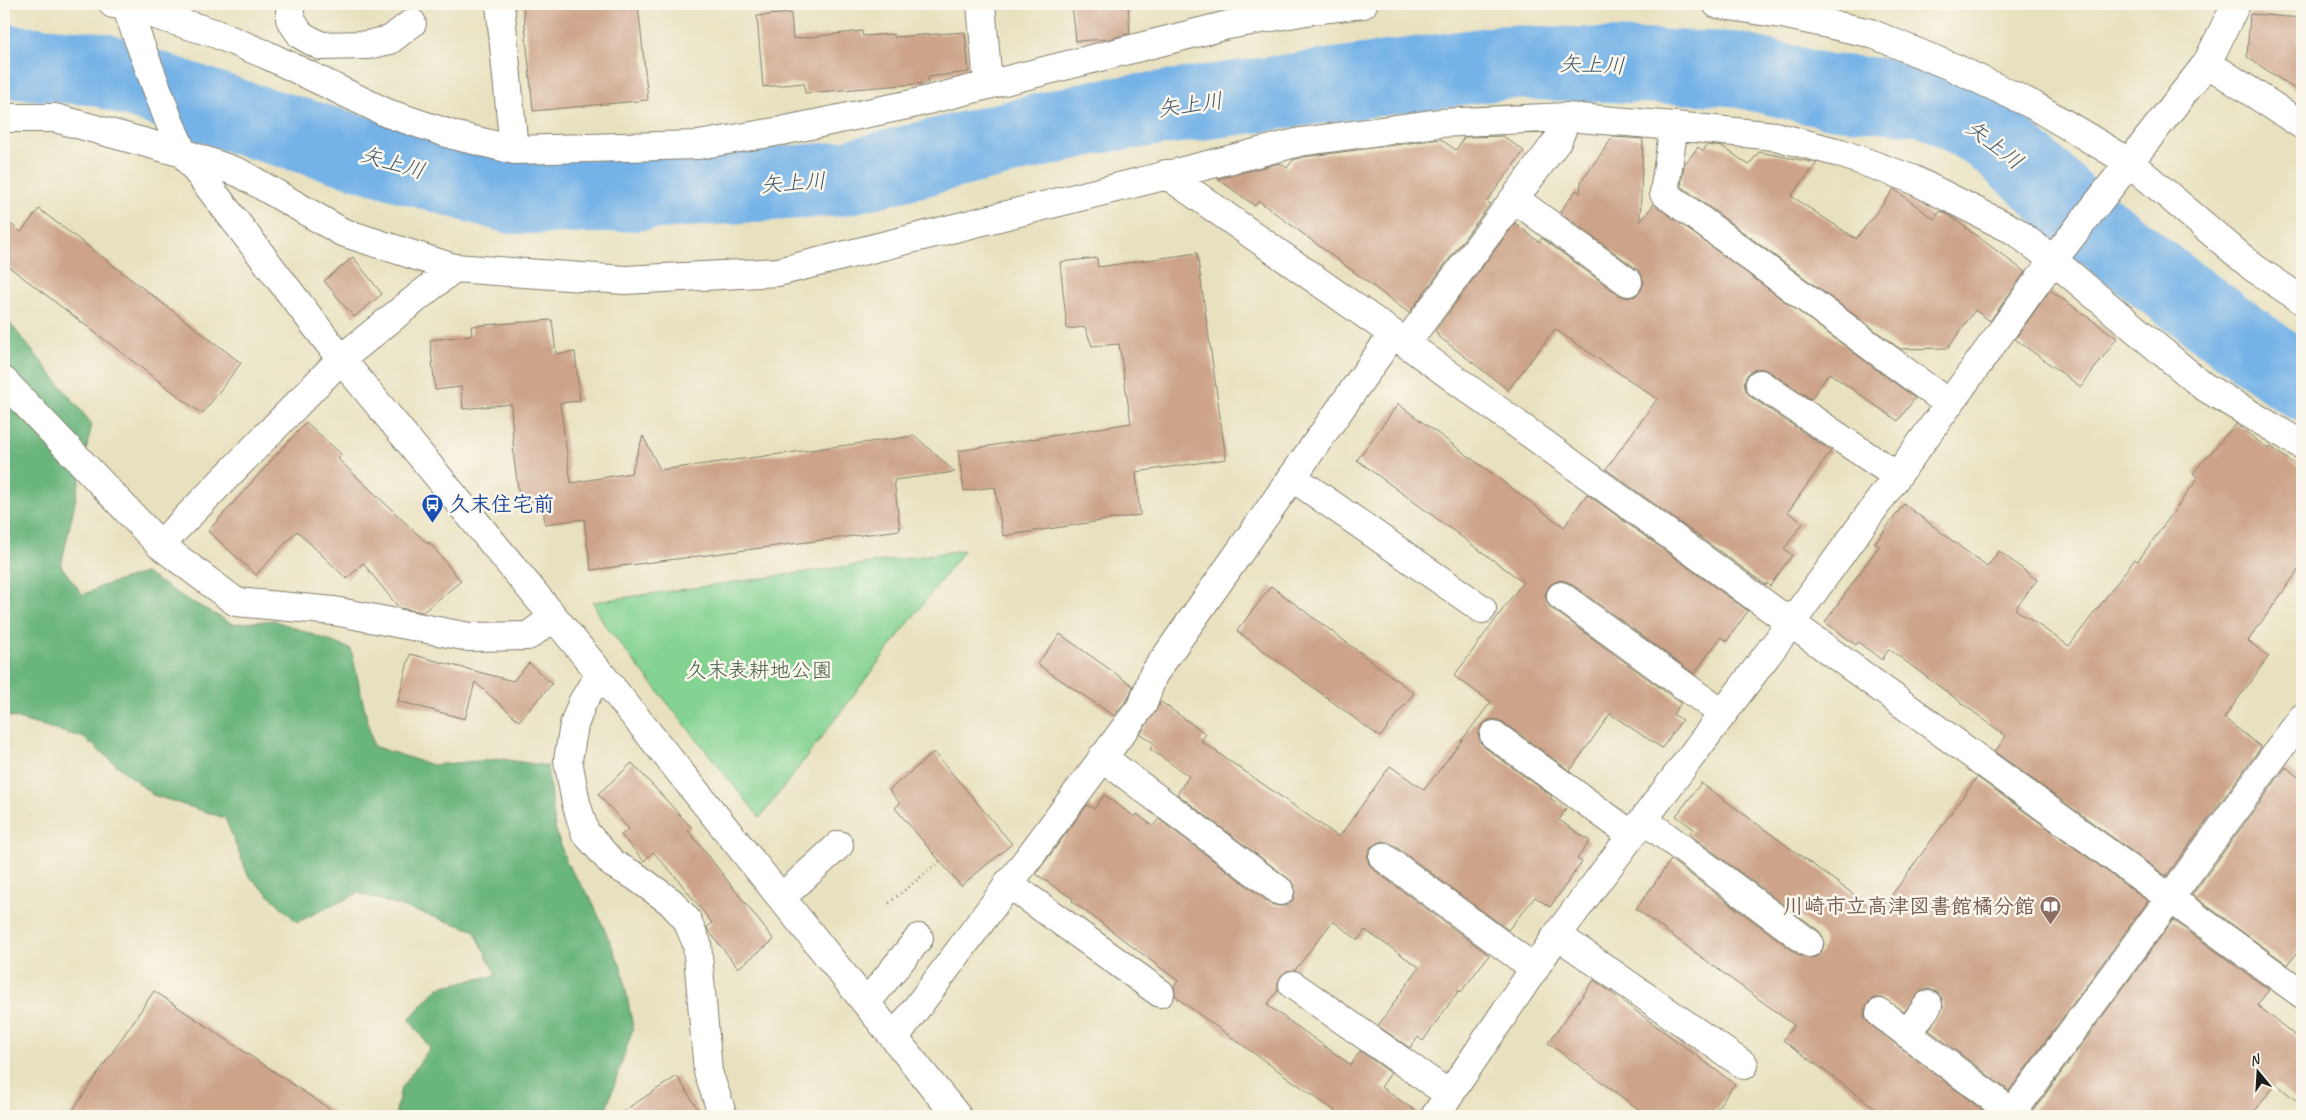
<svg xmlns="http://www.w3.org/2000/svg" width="2306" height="1120" font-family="Caveat,'Klee One',sans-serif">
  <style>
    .green { fill: #84d393; stroke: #507858 }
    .forest { fill: #6bb57d; stroke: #44684c }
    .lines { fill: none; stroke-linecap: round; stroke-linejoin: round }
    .river { stroke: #75b2e7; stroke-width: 74 }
    .building { fill: #cda48a }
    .minor-casing { stroke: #827e6e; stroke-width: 30 }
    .path { stroke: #827e6e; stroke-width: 3; stroke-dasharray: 1 4; stroke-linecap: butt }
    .minor { stroke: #fff; stroke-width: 28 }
    .labels { text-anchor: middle; stroke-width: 5; stroke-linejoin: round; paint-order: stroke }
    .transit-label { font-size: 21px; font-weight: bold; fill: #164399; stroke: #fbf7ec; text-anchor: start }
    .park-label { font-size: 21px; fill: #405c46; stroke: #fbf7ec }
    .education-label { font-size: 21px; font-weight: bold; fill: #785e54; stroke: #fbf7ec; text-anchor: end }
    .water-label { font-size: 22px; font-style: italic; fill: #40586d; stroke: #fbf7ec }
  </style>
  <rect width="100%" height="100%" fill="#fbf7ec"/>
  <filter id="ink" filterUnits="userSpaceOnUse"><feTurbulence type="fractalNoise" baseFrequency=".02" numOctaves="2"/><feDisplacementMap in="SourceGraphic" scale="10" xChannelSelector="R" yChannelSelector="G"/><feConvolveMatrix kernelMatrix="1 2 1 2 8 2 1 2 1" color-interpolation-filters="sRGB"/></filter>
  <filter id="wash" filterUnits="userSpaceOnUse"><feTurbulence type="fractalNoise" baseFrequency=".0096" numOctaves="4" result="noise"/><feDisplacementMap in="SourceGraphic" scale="20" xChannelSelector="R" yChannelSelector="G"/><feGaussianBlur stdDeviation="1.12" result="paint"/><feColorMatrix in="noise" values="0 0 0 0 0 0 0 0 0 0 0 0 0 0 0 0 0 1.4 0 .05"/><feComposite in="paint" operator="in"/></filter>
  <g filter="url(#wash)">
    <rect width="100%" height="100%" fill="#e8e1bf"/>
    <path class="green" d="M 964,550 L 760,818 L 604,624 L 593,602 Z"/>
    <path class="forest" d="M 4,316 L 92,424 L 61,566 L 83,595 L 102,586 L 145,573 L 185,598 L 233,624 L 274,620 L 351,649 L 373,746 L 432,765 L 501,759 L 547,766 L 555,828 L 567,864 L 591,899 L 622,969 L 633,1028 L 604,1116 L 395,1116 L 401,1088 L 430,1048 L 409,1019 L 439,987 L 496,975 L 474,930 L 359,893 L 297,922 L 248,875 L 225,818 L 153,795 L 84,738 L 4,715 Z"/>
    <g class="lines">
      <path class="river" d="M 4,61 L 100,69 L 245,119 L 512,197 L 601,196 L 840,179 L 1096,117 L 1506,62 L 1733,69 L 1827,91 L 1928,99 L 1987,133 L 2037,176 L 2073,211 L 2180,294 L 2302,383"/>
    </g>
    <g id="blocks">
      <path class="building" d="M 523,4 L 638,4 L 648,100 L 533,111 Z
        M 1072,4 L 1128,4 L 1130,33 L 1109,39 L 1076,41 Z
        M 791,13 L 793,39 L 862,31 L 863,36 L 894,34 L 894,37 L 965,32 L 969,72 L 928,77 L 928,83 L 805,93 L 804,83 L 763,87 L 757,16 Z
        M 2250,14 L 2302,18 L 2302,94 L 2247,57 Z
        M 1503,136 L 1524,151 L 1487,201 L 1490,204 L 1409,313 L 1259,201 L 1255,206 L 1218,179 L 1280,163 L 1287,168 L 1293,160 L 1303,157 L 1440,139 L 1456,150 L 1464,137 Z
        M 1613,137 L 1643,139 L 1640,222 L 1654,204 L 1915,398 L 1898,421 L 1829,373 L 1811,399 L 1768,371 L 1761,368 L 1753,370 L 1747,375 L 1744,383 L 1746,391 L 1751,397 L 1831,451 L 1788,512 L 1803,523 L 1784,549 L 1792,555 L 1770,586 L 1767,583 L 1766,585 L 1606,469 L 1657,399 L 1555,329 L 1508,390 L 1437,335 L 1438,333 L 1435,331 L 1515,223 L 1539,242 L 1542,238 L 1619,295 L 1627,298 L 1635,296 L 1640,292 L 1644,283 L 1642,275 L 1638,270 L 1560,212 L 1576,190 L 1580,193 L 1581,182 Z
        M 1707,145 L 1723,147 L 1749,165 L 1759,152 L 1817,163 L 1791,196 L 1856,239 L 1894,189 L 1934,219 L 1940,211 L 1949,215 L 2025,272 L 1990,321 L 1975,310 L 1948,348 L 1900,349 L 1681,186 L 1684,165 L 1698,147 L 1703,151 Z
        M 39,209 L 241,363 L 202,414 L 4,263 L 4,219 L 21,232 Z
        M 1197,253 L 1226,459 L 1136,472 L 1140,515 L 1003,536 L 995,487 L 964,491 L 958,451 L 1131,423 L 1119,344 L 1092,346 L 1085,327 L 1067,329 L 1060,262 L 1097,258 L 1098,267 Z
        M 353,257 L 382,294 L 354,317 L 324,281 Z
        M 2050,290 L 2117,338 L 2081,387 L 2015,339 Z
        M 552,320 L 556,354 L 575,352 L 580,401 L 560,403 L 571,483 L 631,473 L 643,436 L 660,470 L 915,436 L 955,472 L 894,480 L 900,530 L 591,570 L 584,519 L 545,524 L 542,500 L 520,503 L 514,459 L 511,404 L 463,409 L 461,387 L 435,390 L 430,340 L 472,335 L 471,326 Z
        M 1398,404 L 1564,527 L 1587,494 L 1748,611 L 1727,641 L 1721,637 L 1694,674 L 1570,583 L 1562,580 L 1555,582 L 1549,586 L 1545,595 L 1547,602 L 1551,608 L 1681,703 L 1673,714 L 1682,720 L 1662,748 L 1610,714 L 1570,771 L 1503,722 L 1495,719 L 1487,721 L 1482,725 L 1478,734 L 1480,742 L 1484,747 L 1552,796 L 1550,798 L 1566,809 L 1559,820 L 1590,841 L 1577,859 L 1582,862 L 1550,907 L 1535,897 L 1508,930 L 1392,844 L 1384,841 L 1377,843 L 1371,847 L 1367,856 L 1369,864 L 1374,870 L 1489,955 L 1461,992 L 1459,990 L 1423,1041 L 1418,1037 L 1410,1048 L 1378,1026 L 1419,967 L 1365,930 L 1358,940 L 1333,921 L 1295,970 L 1287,971 L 1281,976 L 1278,983 L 1278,990 L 1267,1005 L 1351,1065 L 1360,1051 L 1391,1073 L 1381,1087 L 1420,1114 L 1420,1116 L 1342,1116 L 1182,1002 L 1175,995 L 1174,986 L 1178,981 L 1072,901 L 1073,899 L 1036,874 L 1087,805 L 1094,809 L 1104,795 L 1135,817 L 1137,814 L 1153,826 L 1159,819 L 1271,904 L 1278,906 L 1286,906 L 1293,900 L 1295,893 L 1295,885 L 1289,879 L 1177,794 L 1189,776 L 1150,749 L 1154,743 L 1140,734 L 1161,702 L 1206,734 L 1201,741 L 1339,837 L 1390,766 L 1424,790 L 1491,702 L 1454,676 L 1523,582 L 1357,460 Z
        M 306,422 L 342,455 L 338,459 L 428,544 L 429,542 L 461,581 L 423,612 L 399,608 L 363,563 L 347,579 L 297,531 L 256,575 L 208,531 Z
        M 2236,424 L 2268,449 L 2270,446 L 2302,470 L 2302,565 L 2248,641 L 2269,656 L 2224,718 L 2261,747 L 2166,876 L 1995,752 L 2006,736 L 1889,649 L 1882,660 L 1858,642 L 1856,645 L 1825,622 L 1879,546 L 1875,543 L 1904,504 L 1987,567 L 1999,551 L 2037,580 L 2015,609 L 2069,646 L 2135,559 L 2138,561 L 2198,478 L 2193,473 Z
        M 1271,586 L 1414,693 L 1380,737 L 1237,631 Z
        M 1060,634 L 1133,686 L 1129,697 L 1114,716 L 1037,664 Z
        M 410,654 L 513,681 L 529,663 L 552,684 L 519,721 L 475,682 L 465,719 L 398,701 Z
        M 934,752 L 1012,844 L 961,886 L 895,808 L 900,803 L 889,790 Z
        M 632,763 L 691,827 L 688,830 L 774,940 L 738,968 L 708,930 L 707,927 L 712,923 L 675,876 L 653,852 L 644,861 L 621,835 L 629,829 L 598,794 Z
        M 2286,767 L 2302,780 L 2302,946 L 2288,965 L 2192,895 Z
        M 1977,777 L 2148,901 L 2009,1091 L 1929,1030 L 1943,1007 L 1942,998 L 1937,992 L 1929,989 L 1921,991 L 1904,1012 L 1882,998 L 1874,998 L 1867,1004 L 1864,1012 L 1865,1019 L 1871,1025 L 1990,1116 L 1886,1116 L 1783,1040 L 1794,1025 L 1636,909 L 1671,860 L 1800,956 L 1807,958 L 1815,957 L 1821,953 L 1824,945 L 1823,937 L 1819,931 L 1689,834 L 1694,829 L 1676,816 L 1701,783 L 1879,913 Z
        M 2173,920 L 2269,990 L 2257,1005 L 2302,1041 L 2302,1105 L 2276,1084 L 2251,1116 L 2031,1116 L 2031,1114 Z
        M 1594,980 L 1735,1084 L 1711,1116 L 1648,1116 L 1548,1043 Z
        M 154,991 L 340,1116 L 69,1116 Z
        M 677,1076 L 702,1116 L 616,1116 Z"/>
    </g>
  </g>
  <g filter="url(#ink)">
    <use href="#blocks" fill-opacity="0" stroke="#827e6e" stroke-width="1"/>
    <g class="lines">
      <defs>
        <path id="minor" d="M 113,4 L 126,6 L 214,33 L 267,55 L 387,113 L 453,135 L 514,150 L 698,145 L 781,131 L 912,104 L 1228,25 L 1312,10 L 1363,4
          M 125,4 L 169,121 L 183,153 L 341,359 L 600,673 L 957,1116
          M 290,4 L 290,19 L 301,35 L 321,46 L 367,45 L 390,40 L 412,23
          M 500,4 L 514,150
          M 981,4 L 988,84
          M 1717,4 L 1787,15 L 1870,33 L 1955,68 L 2033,105 L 2129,162 L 2254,268 L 2302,300
          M 2207,63 L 2302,125
          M 4,118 L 55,118 L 183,153 L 240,173 L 342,232 L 454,268
          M 1674,126 L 1664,193 L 1949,404
          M 1166,174 L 1393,334 L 2302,994
          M 1515,199 L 1628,282
          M 1406,343 L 1558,140 L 1567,117
          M 4,381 L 160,545 L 236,602 L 334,611 L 469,637 L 528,636 L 554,617
          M 1760,384 L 1897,476
          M 1292,477 L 1482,609
          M 160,545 L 341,359 L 454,268 L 625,280 L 778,272 L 1300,142 L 1439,123 L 1567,117 L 1674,126 L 1775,136 L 1840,153 L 1912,179 L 2015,231 L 2053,260 L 2203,386 L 2302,445
          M 1561,596 L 1723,714
          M 600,673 L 582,703 L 574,725 L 568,760 L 576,803 L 585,832 L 613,864 L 635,876 L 671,902 L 687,920 L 697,944 L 708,1072 L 723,1116
          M 1494,735 L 1632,835
          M 1102,757 L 1280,891
          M 1644,820 L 1809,943
          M 1383,857 L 1535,969
          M 1008,883 L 1160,993
          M 782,897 L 839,845
          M 1557,935 L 1744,1065
          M 1293,985 L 1450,1095
          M 867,1002 L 919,938
          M 1880,1013 L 2016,1116
          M 1907,1034 L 1928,1005
          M 895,1037 L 1143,704 L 1153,675 L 1393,334
          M 1435,1116 L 1557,935 L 1791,623 L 2053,260 L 2207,63 L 2236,4
          M 2010,1116 L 2302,718"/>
      </defs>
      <use href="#minor" class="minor-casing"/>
      <path class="path" d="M 889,903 L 940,861"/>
      <use href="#minor" class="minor"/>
    </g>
  </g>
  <defs>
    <symbol id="bus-pin" viewBox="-11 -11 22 30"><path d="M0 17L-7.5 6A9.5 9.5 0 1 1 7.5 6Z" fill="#1a4fb4" stroke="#fbf7ec"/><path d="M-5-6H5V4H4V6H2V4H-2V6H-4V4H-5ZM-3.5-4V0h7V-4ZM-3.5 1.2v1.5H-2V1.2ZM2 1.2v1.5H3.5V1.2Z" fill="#fff"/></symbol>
    <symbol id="library-pin" viewBox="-11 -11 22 30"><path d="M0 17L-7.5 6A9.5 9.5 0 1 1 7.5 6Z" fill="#8d6e63" stroke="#fbf7ec"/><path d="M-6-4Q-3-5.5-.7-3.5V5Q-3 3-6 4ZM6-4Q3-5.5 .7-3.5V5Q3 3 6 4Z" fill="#fff"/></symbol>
  </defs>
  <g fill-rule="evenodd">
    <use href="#bus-pin" x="420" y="492" width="25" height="34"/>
    <use href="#library-pin" x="2038" y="894" width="25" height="34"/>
  </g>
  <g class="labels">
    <g class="transit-label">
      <text x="449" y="511">久末住宅前</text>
    </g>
    <g class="park-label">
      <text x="759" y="677">久末表耕地公園</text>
    </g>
    <g class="education-label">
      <text x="2035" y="913">川崎市立高津図書館橘分館</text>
    </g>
    <g class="water-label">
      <text transform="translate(1592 64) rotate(2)" y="8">矢上川</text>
      <text transform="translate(1190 104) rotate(-8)" y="8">矢上川</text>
      <text transform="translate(1995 144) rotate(38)" y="8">矢上川</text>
      <text transform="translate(393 162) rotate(16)" y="8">矢上川</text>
      <text transform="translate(793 182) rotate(-4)" y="8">矢上川</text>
    </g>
  </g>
  <rect width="2306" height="1120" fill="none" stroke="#fbf7ec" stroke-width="20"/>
  <g transform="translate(2258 1072) rotate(342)" stroke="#fbf7ec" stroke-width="4" paint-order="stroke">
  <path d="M0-4L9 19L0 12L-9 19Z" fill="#1c1c1c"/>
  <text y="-8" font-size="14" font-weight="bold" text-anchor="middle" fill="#1c1c1c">N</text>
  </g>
</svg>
